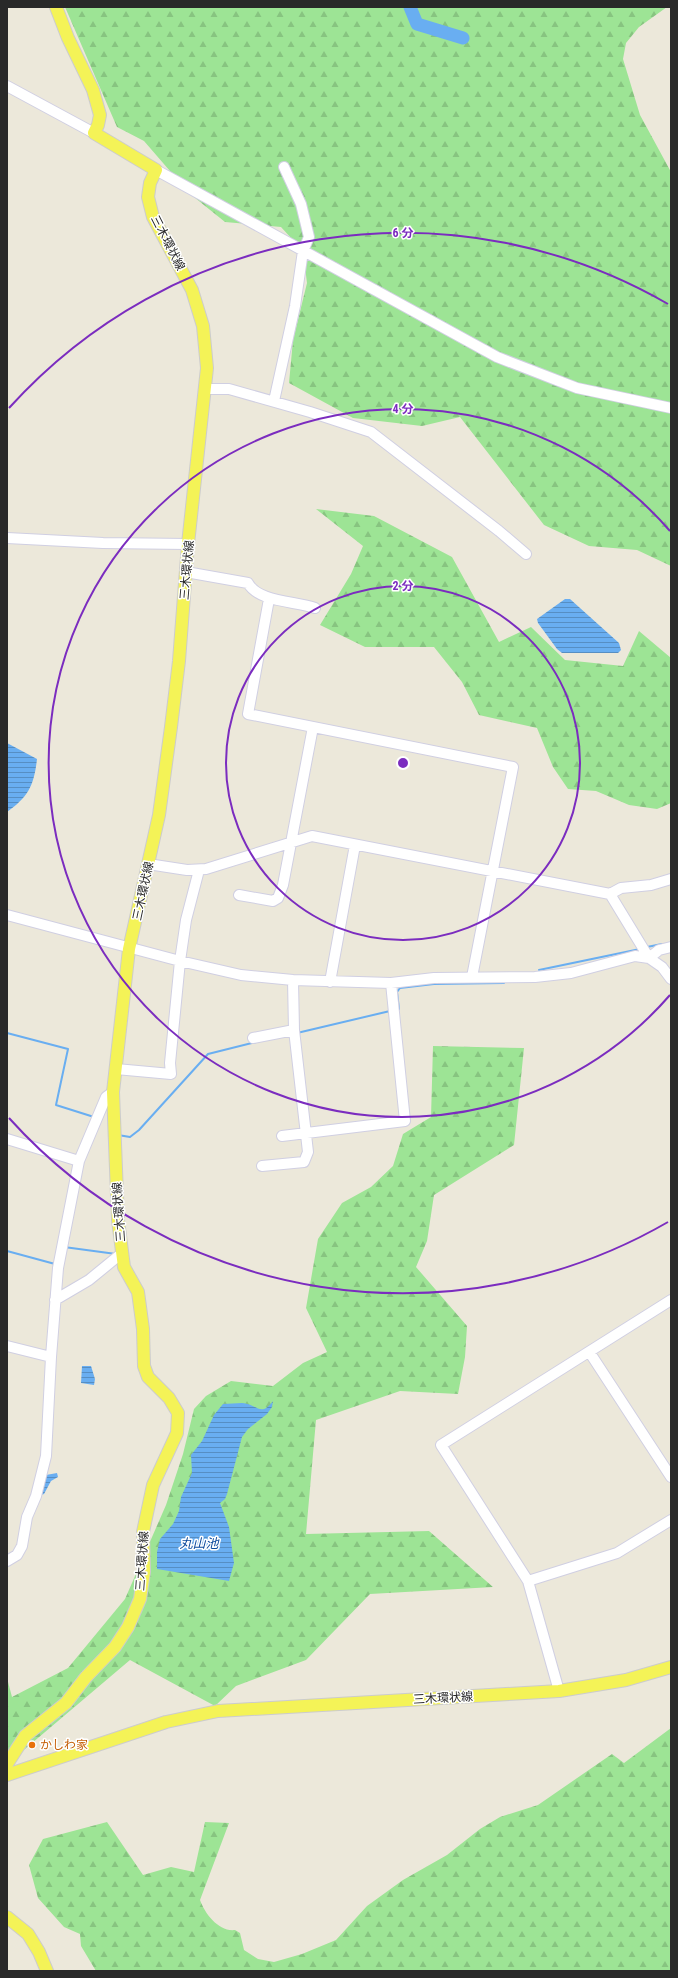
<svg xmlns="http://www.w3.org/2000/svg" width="678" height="1978" font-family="'Roboto Condensed','Noto Sans JP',sans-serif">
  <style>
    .forest { fill: url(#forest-firs) }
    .water { fill: url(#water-rules) }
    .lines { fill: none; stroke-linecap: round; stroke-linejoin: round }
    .stream { stroke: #69aef1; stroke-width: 2 }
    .river { stroke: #69aef1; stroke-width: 13 }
    .minor-casing { stroke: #d0cfe2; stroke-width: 12 }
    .major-casing { stroke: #ccc; stroke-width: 14 }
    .minor { stroke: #fff; stroke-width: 10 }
    .major { stroke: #f4f357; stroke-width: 12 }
    .ring { fill: none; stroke: #7b2cbf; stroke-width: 2 }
    .food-dot { fill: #e8710a; stroke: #fff; stroke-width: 1.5 }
    .labels { text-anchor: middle; stroke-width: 3; stroke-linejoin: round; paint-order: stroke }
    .street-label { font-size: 12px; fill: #292929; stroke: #fff }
    .food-label { font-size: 12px; fill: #c56008; stroke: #fff; text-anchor: start }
    .water-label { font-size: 13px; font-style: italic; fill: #0a489b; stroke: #fff }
    .centre { fill: #7b2cbf; stroke: #fff; stroke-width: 2 }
    .ring-label { font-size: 12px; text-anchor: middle; font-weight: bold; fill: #7b2cbf; stroke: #fff; stroke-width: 3; stroke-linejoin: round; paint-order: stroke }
  </style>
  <defs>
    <pattern id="forest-firs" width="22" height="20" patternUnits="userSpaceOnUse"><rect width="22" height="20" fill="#9de495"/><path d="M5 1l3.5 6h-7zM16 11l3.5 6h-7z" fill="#87c480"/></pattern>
    <pattern id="water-rules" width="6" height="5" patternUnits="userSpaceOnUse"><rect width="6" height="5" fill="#69aef1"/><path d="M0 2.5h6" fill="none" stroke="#568ec3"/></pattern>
  </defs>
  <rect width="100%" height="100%" fill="#ece8da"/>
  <path class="forest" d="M 65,7 L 667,7 L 639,27 L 626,43 L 623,59 L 640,115 L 671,172 L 671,566 L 637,550 L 589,546 L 544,525 L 460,417 L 422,426 L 353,418 L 289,383 L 293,340 L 307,283 L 303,251 L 281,227 L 225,222 L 189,193 L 144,141 L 117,127 Z
    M 316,509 L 374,516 L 452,557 L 499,642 L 531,627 L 565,660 L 623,666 L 639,631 L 671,658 L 671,803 L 657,809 L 629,805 L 596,791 L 568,789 L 553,767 L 537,728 L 479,715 L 462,682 L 434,647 L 365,647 L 320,625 L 351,574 L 363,546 Z
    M 433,1046 L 524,1048 L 514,1145 L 434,1195 L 427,1241 L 416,1267 L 467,1326 L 465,1357 L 458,1394 L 400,1391 L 316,1420 L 306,1534 L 429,1531 L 493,1587 L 370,1594 L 306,1660 L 236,1686 L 215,1706 L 130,1660 L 25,1749 L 7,1757 L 7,1678 L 12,1697 L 68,1668 L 125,1599 L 166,1505 L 183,1454 L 194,1409 L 206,1396 L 231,1381 L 273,1386 L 303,1363 L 327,1352 L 306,1308 L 318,1239 L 342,1203 L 371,1187 L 393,1166 L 403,1134 L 431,1117 Z
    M 671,1728 L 671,1971 L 96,1971 L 81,1946 L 80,1934 L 64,1927 L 38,1898 L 29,1865 L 43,1839 L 107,1822 L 143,1875 L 171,1867 L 194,1872 L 205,1822 L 229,1823 L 200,1900 C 205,1914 219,1932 235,1930 L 240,1933 L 244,1950 L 258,1959 L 274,1962 L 302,1954 L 336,1940 L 367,1906 L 403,1880 L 447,1855 L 480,1829 L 500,1817 L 538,1805 L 612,1754 L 624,1763 Z"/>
  <path class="water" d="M 565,599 L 570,599 L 619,643 L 621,650 L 618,653 L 562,653 L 557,649 L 538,623 L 537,619 Z
    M 7,743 L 37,759 C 34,786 28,797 7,812 Z
    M 82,1366 L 91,1366 L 95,1379 L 94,1385 L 81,1383 Z
    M 273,1401 L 272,1407 L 267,1414 L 248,1429 L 242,1437 L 227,1494 L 225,1499 L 220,1503 L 229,1527 L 234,1563 L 229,1581 L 157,1569 L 157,1552 L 160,1539 L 173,1524 L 179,1511 L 181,1497 L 192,1473 L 191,1455 L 202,1441 L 214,1415 L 223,1404 C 229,1404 236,1403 242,1403 C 258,1404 260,1418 273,1401 Z
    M 57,1473 L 58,1477 L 51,1481 L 44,1494 L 41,1495 L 46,1475 Z"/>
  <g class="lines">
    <path class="stream" d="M 647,947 L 662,944
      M 539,970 L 640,949
      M 397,1010 L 399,1009 L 397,992 L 400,988 L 434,984 L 504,983
      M 7,1033 L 68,1049 L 56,1105 L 94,1117
      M 297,1033 L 390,1011
      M 118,1135 L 130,1137 L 139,1130 L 208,1054 L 256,1042
      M 64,1247 L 116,1254
      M 7,1251 L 55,1264"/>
    <path class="river" d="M 410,7 L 417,24 L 463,38"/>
    <defs>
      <path id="minor" d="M 7,86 L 94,133
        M 156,170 L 497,357 L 577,388 L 671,408
        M 205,389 L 229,389 L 310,412 L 371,432 L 499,531 L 526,554
        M 274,401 L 295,306 L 303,251 L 309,237 L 301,204 L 284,167
        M 7,538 L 103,543 L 188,544
        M 186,572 L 248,583 C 258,602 295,601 315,608
        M 269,599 L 248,714 L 513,767 L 472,977
        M 148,864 L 187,870 L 206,869 L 312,836 L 610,894 L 649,958 L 659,950 L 671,947
        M 610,894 L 621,888 L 651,885 L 671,879
        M 239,895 L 273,901 L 278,898 L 283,885 L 313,727
        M 7,915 L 180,961 L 241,975 L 293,980 L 391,983 L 434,978 L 535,977 L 571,973 L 635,956 L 649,958 L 662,967 L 671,979
        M 330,982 L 355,845
        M 253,1038 L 294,1030
        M 116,1069 L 171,1074 L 170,1063 L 180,961 L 186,920 L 199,870
        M 282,1136 L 405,1121 L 391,983
        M 7,1139 L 79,1161
        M 262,1166 L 304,1162 L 308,1152 L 294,1030 L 293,980
        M 55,1300 L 89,1280 L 122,1253
        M 7,1346 L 51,1357
        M 590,1353 L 671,1477
        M 7,1561 L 17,1555 L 22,1546 L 27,1517 L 36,1496 L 46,1456 L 51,1357 L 58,1268 L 79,1161 L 106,1097 L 113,1092
        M 528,1581 L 617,1553 L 671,1520
        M 559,1691 L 528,1581 L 441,1445 L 671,1300"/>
      <path id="major" d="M 7,1764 L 25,1736 L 66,1703 L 86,1677 L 115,1647 L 128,1627 L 140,1599 L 144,1572 L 143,1532 L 153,1485 L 177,1433 L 178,1413 L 169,1398 L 148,1377 L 144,1366 L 143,1329 L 138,1292 L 124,1267 L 118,1220 L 113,1092 L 129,949 L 159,815 L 171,727 L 179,661 L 188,544 L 207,368 L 203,326 L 192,290 L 153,217 L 148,197 L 150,183 L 156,170 L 94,133 L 98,125 L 100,115 L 93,90 L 68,38 L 56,7
        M 7,1775 L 166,1722 L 218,1711 L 559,1691 L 626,1680 L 671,1667
        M 7,1917 L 28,1934 L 39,1952 L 47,1971"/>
    </defs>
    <use href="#minor" class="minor-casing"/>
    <use href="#major" class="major-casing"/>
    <use href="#minor" class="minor"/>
    <use href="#major" class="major"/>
  </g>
  <g class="ring">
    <circle cx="403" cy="763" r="177"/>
    <path d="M670 995A354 354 0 1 1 670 531"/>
    <path d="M668 1222A530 530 0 0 1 9 1118M9 408A530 530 0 0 1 668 304"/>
  </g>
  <circle class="food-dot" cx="32" cy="1745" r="4"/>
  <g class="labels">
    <g class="street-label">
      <text transform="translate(168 243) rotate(63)" y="4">三木環状線</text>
      <text transform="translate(187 570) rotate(-85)" y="4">三木環状線</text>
      <text transform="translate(143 891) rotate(-78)" y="4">三木環状線</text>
      <text transform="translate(119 1212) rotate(-94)" y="4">三木環状線</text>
      <text transform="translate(142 1561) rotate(-86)" y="4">三木環状線</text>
      <text transform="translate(443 1698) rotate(-3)" y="4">三木環状線</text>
    </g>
    <g class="food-label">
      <text x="40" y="1749">かしわ家</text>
    </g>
    <g class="water-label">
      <text x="199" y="1548">丸山池</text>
    </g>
  </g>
  <circle cx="403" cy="763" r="6" class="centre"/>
  <g class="ring-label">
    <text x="403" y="237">6 分</text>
    <text x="403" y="413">4 分</text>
    <text x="403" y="590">2 分</text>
  </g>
  <rect width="678" height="1978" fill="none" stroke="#292929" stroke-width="16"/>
</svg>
